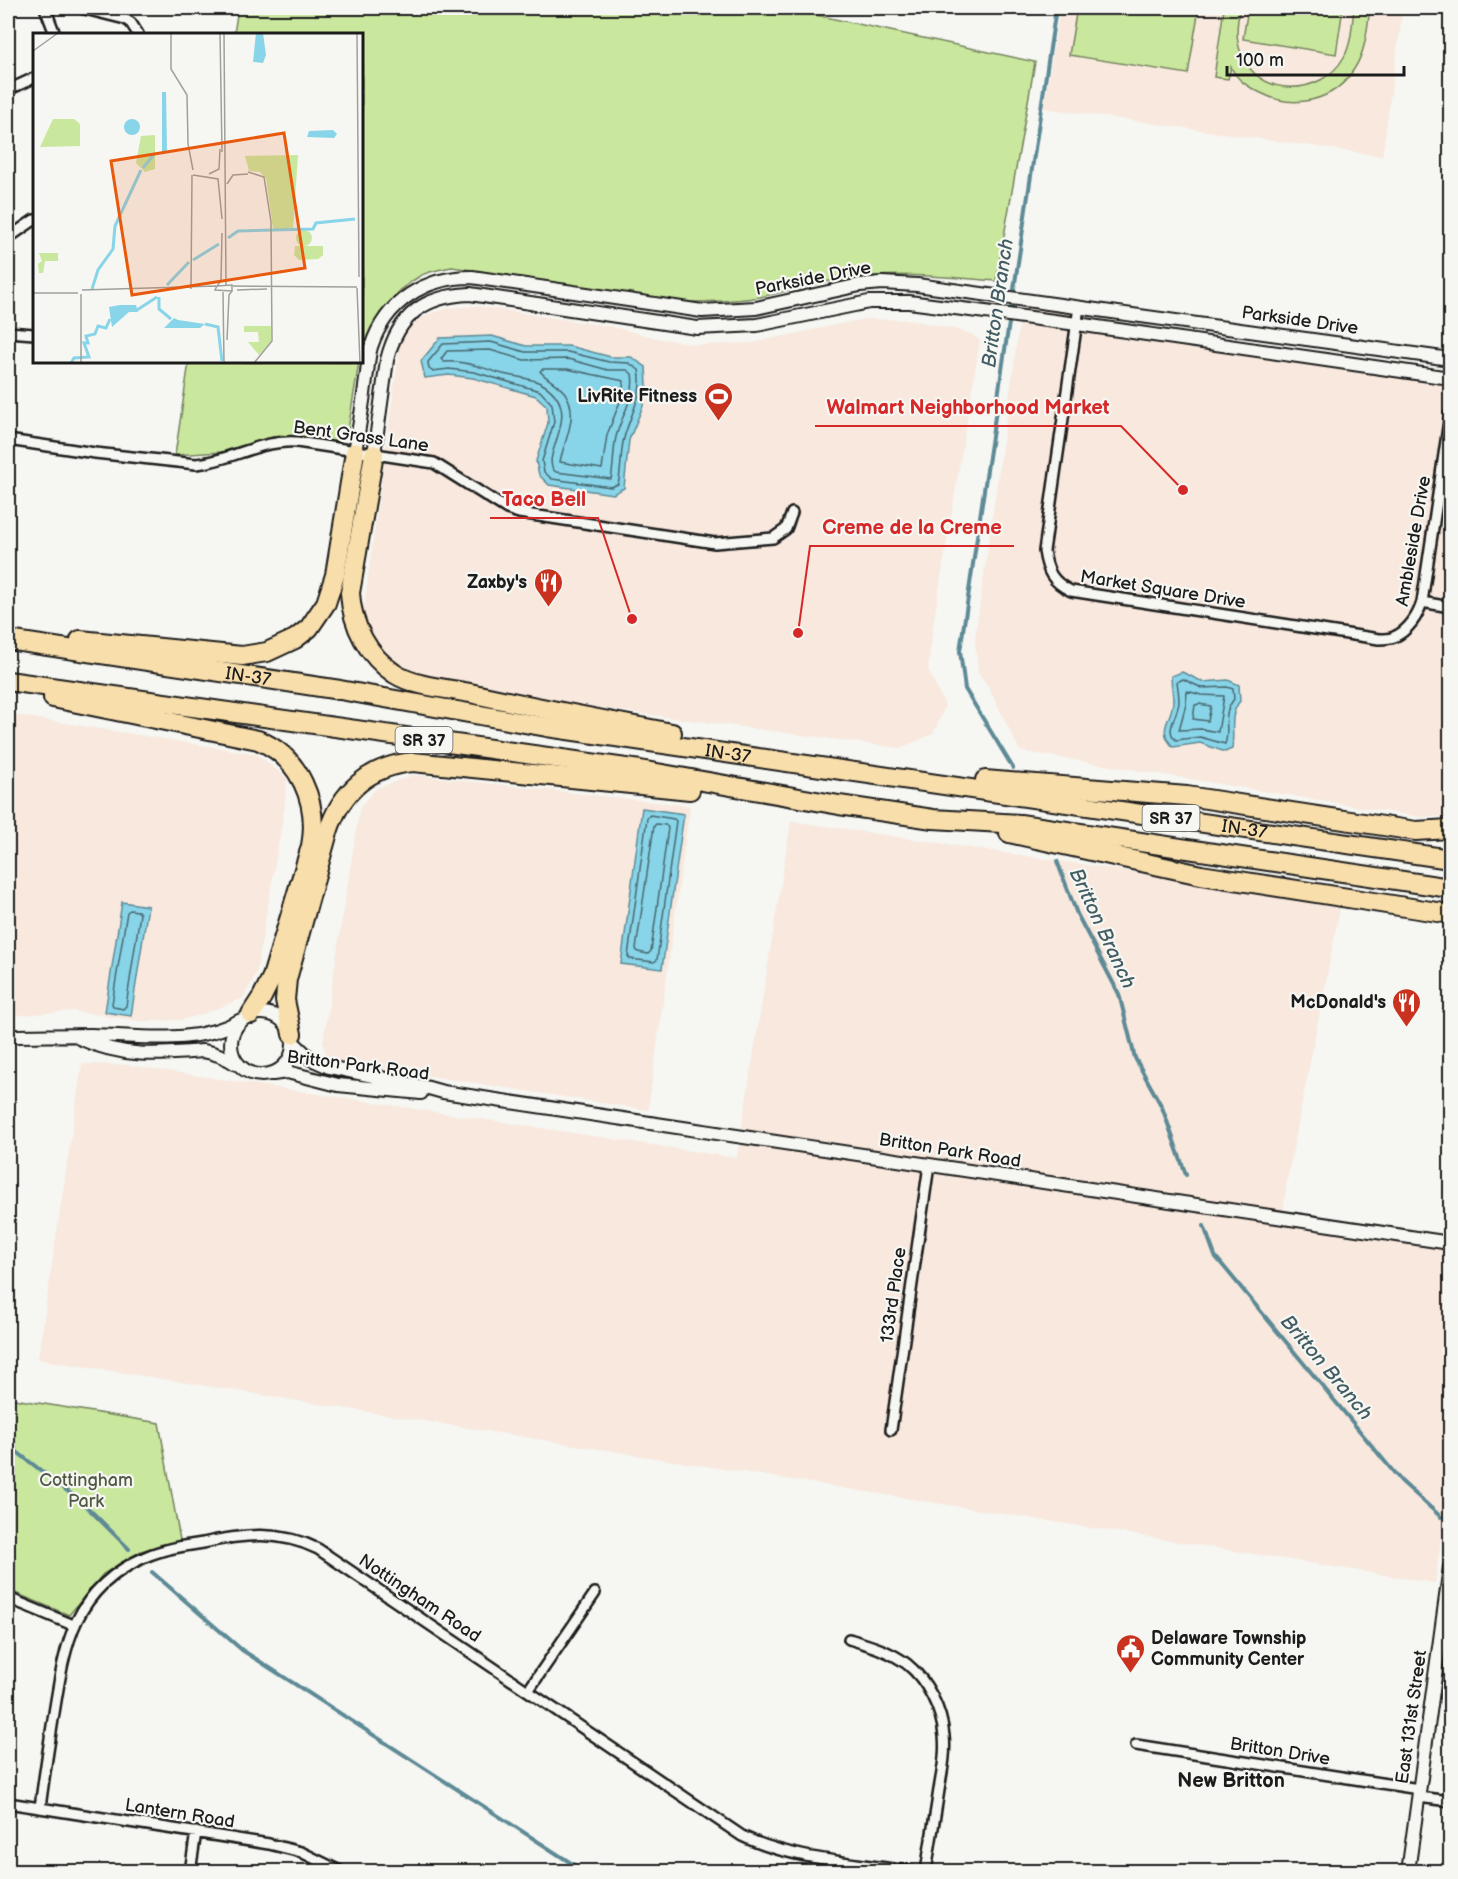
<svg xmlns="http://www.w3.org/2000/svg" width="1458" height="1879" font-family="'Balsamiq Sans',sans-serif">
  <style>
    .built { fill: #f8e8dd }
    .green { fill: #cae79e; stroke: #73825d; stroke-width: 1.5 }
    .water { fill: #88d4e8; stroke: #5d8a96; stroke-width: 1.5 }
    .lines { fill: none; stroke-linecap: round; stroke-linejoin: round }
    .shore { stroke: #47666e; stroke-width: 1.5 }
    .stream { stroke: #5d8a96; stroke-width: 4 }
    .minor-casing { stroke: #1c1c1c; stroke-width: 14 }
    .tertiary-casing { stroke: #1c1c1c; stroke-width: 16 }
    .motorway-casing { stroke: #1c1c1c; stroke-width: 22 }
    .minor { stroke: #f6f6f2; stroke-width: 9 }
    .tertiary { stroke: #f6f6f2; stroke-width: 12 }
    .motorway { stroke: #f8deab; stroke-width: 18 }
    .labels { text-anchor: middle; stroke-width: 4.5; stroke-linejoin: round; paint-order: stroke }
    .shield { fill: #f6f6f2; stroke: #5d5d5c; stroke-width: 1.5 }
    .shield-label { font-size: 16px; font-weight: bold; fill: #1c1c1c }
    .street-label { font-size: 18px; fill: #1c1c1c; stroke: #f6f6f2 }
    .poi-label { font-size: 18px; font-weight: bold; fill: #1c1c1c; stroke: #f6f6f2; text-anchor: end }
    .park-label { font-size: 18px; fill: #505943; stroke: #f6f6f2 }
    .water-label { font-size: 20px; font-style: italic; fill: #425c63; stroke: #f6f6f2 }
    .neighbourhood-label { font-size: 20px; font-weight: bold; fill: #1c1c1c; stroke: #f6f6f2 }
    .inset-river { fill: none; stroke: #88d4e8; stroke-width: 3 }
    .inset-road { fill: none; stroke: #9f9f9c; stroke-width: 1.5 }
    .view { fill: #e8590c; fill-opacity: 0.15; stroke: #e8590c; stroke-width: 3 }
    .inset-edge { fill: none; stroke: #1c1c1c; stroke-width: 3 }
    .leader { fill: none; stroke: #d62828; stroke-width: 2 }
    .callout-dot { fill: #d62828; stroke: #f6f6f2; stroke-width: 2 }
    .callout-label { font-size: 20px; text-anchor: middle; font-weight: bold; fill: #d62828; stroke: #f6f6f2; stroke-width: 4.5; stroke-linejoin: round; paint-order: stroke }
  </style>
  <rect width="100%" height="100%" fill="#f6f6f2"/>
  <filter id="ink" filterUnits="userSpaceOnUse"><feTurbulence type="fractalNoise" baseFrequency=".0167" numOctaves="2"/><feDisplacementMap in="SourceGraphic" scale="12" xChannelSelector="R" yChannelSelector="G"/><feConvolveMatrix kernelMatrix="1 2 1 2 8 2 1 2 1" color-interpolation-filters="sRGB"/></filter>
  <g filter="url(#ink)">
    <path class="built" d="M 1060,8 L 1403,8 L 1382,156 L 1044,108 Z
      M 476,306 L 613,327 L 656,338 L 698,345 L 752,343 L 864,319 L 910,320 L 955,329 L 973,335 L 980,341 L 932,631 L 928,670 L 945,706 L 933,734 L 900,748 L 585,706 L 401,672 L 389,666 L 362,622 L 400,344 L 408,328 L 424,316 L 448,308 Z
      M 1022,307 L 1450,371 L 1450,816 L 1420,817 L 1020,751 L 988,686 L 978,672 L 975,639 Z
      M 8,714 L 256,754 L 287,778 L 284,811 L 256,974 L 243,998 L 201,1015 L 180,1020 L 139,1021 L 74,1011 L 8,1016 Z
      M 414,775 L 690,806 L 648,1110 L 327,1060 L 323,1042 L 360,806 L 377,788 Z
      M 791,821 L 1341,903 L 1287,1180 L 1283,1212 L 1450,1234 L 1450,1472 L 1435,1583 L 38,1359 L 82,1064 L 127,1065 L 737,1158 Z"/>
    <path class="green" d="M 238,8 L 783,8 L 1035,62 L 996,281 C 947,277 898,272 850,278 C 820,281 790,291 760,297 C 735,301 709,302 683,302 L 452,267 C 442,269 429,271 420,276 C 388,294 375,323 362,355 L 362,34 L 234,34 Z
      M 1077,8 L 1199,8 L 1188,74 L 1069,55 Z
      M 1224,8 L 1240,8 C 1237,23 1235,38 1241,53 C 1258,99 1322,97 1344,57 C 1352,43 1352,23 1354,8 L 1370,8 C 1367,29 1366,51 1354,69 C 1334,102 1293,110 1261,93 C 1248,87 1237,80 1231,67 L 1228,79 L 1214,77 Z
      M 1248,8 L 1343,8 L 1336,54 L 1243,39 Z
      M 189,362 L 359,362 L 347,436 L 333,442 L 279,435 L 221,452 L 175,455 Z
      M 8,1398 L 159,1423 L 180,1540 L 141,1551 L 103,1574 L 69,1615 L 8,1590 Z"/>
    <path class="water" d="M 492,336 L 526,346 L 569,346 L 611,357 L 631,357 L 646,367 L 647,386 L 643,406 L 629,440 L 624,488 L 613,494 L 549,485 L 539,475 L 536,461 L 548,423 L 547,406 L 536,396 L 473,378 L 449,375 L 425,378 L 421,361 L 440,338 Z
      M 1182,672 L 1203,682 L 1228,680 L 1239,685 L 1240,701 C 1228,716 1235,731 1232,749 L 1225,752 L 1200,743 L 1173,747 C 1156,728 1172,721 1173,701 C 1173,693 1171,684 1171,676 Z
      M 642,808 L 684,814 L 662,969 L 621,964 Z
      M 122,902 L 148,906 L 131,1016 L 105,1012 Z"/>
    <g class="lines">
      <path class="shore" d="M 491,342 L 525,352 L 568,352 L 609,362 L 629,363 L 639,370 C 644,395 630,415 624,438 C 620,452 622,469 618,484 L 611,487 L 552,479 L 544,472 L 542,461 L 554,422 L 552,404 L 540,391 L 474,372 L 449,369 L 432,371 L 429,369 L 428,362 L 443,344 Z
        M 490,350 L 524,360 L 568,359 L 608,370 L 627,370 L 632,374 C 636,397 621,416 616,437 C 613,450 614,465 611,479 L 556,472 C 536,457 587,413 544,385 C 533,378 515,377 503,374 C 483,368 465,360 444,362 L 441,359 L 447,351 Z
        M 567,369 L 624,381 L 621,399 L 607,435 L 602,469 L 560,462 C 564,440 580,415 565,393 C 558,384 546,379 540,371 L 543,369 Z
        M 1183,679 L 1202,688 L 1227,687 L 1233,689 L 1234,699 C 1220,717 1231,728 1225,744 L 1200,737 L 1176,740 C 1164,731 1178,715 1179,702 C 1179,696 1178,688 1177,682 Z
        M 1187,691 L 1201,695 L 1224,696 L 1218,732 L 1201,729 L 1179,730 L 1186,704 Z
        M 1199,704 L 1211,706 L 1208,721 L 1193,719 L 1195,705 Z
        M 650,815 L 674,819 L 676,821 L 657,960 L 654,962 L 630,959 L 628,956 L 647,818 Z
        M 656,824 L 666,825 L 668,828 L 651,951 L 648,954 L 638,952 L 636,949 L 654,826 Z
        M 130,910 L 138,911 L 140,914 L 126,1006 L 123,1009 L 114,1007 L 112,1004 L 127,912 Z"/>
      <path class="stream" d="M 1013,768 L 965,689 L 960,651 L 1056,8
        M 1057,861 L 1077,914 L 1119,994 L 1135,1058 L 1162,1107 L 1186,1175
        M 1204,1226 L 1215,1256 L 1401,1481 L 1441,1517
        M 8,1445 L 84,1504 L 129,1549
        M 152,1572 L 242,1650 L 585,1872"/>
      <defs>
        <path id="minor" d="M 45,8 L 55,34
          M 81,8 L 125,19 L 131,23 L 138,34
          M 8,90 L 34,78
          M 8,238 L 34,220
          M 1079,307 L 1044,551 C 1047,571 1052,582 1071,591 L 1379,639 C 1383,639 1390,639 1394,637 C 1408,631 1418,616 1422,602 L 1450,414
          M 8,332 L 34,334
          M 8,440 L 95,453 L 196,464 C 231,461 261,439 297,442 L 434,463 L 507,509 L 519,513 L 715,543 L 773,538 L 786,529 L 792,513
          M 1422,602 L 1450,607
          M 891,1430 L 929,1165
          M 8,1598 L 73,1625
          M 849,1639 C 869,1645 890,1651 907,1664 C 927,1680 942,1710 944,1736 C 946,1754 942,1772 939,1790 C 935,1817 930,1844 926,1872
          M 528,1691 L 595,1593
          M 1136,1745 L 1419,1789
          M 1418,1797 L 1450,1801
          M 8,1803 L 269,1844 L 301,1852 L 342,1872
          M 40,1808 C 44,1776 49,1745 54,1713 C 65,1644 73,1589 145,1557 C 163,1549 183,1546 203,1543 C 243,1534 280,1530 318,1549 L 742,1836 C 791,1860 860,1863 914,1872
          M 190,1872 L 196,1832"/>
        <path id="tertiary" d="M 355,452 C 359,428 363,403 366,379 C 368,369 368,357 371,347 C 386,301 425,277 472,277 L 702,311 L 756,308 L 860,285 L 882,283 L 917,285 L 1450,359
          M 374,454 L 387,360 C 398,315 424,296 470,294 L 697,328 L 757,325 L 869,302 L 909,302 L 1077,324 L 1450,378
          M231 1044a31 31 0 1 1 62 0a31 31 0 1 1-62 0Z
          M 8,1036 C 35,1036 63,1035 91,1035 C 142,1036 195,1046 241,1020
          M 79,1038 C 123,1058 157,1055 203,1051 C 216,1053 226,1057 236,1064
          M 293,1042 L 311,1059 L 329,1067 L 425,1087 L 443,1092 L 1450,1243
          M 273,1074 L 287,1072 L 338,1085 L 421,1093
          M 1408,1872 L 1450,1567"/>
        <g id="motorway">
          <path d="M 374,454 L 350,593 C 352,626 368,656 395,674 C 416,687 446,688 470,693 C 537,708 604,720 672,733"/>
          <path id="s1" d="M 8,640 L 340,690 L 547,727 L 1450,859"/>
          <path d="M 80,640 L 242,656 L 267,652 L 295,639 L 309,628 L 326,603 L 335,575 L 355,452"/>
          <path d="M 8,681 L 640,770 L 839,805 L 933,819 L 1020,824 L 1450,888"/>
          <path d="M 53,698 L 258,740 C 300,757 319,803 311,846 L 272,977 L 262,997 L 251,1014"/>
          <path d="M 985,780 L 1187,796 L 1416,831 L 1450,829"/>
          <path d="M 1009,833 L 1201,875 L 1450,914"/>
          <path d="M 292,1034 L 285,1000 L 287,979 L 328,832 C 341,791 370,766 413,762 L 690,790"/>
        </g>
      </defs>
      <use href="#minor" class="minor-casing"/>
      <use href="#tertiary" class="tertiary-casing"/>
      <use href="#motorway" class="motorway-casing"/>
      <use href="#minor" class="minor"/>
      <use href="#tertiary" class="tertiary"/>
      <use href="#motorway" class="motorway"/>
    </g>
  </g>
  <defs>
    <symbol id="stadium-pin" viewBox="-11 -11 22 30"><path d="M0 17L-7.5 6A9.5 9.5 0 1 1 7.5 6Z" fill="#c8321e" stroke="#f6f6f2"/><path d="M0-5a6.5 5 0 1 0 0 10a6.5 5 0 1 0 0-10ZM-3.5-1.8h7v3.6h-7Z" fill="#fff"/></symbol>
    <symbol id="restaurant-pin" viewBox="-11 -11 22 30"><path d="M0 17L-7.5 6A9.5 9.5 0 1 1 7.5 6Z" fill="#c8321e" stroke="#f6f6f2"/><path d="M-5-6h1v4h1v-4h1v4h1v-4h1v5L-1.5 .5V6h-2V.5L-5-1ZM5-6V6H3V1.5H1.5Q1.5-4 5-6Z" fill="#fff"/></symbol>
    <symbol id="civic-pin" viewBox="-11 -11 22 30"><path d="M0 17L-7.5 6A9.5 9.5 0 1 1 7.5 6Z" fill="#c8321e" stroke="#f6f6f2"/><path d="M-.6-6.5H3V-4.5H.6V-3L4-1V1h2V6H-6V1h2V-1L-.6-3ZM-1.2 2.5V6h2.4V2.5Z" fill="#fff"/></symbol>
  </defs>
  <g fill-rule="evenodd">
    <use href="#stadium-pin" x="702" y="380" width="33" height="45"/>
    <use href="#restaurant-pin" x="532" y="566" width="33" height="45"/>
    <use href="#restaurant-pin" x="1390" y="986" width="33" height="45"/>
    <use href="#civic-pin" x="1114" y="1632" width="33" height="45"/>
  </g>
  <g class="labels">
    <g class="shield">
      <rect x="395.5" y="727" width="57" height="26" rx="4.5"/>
      <rect x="1142.5" y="805" width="57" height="26" rx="4.5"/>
    </g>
    <g class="shield-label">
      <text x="424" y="746">SR 37</text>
      <text x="1171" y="824">SR 37</text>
    </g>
    <g class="street-label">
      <text transform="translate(813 278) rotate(-11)" y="6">Parkside Drive</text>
      <text transform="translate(1300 320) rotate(8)" y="6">Parkside Drive</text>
      <text transform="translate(361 436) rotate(8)" y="6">Bent Grass Lane</text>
      <text transform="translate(1413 541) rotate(-80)" y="6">Ambleside Drive</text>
      <text transform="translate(1163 589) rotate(9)" y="6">Market Square Drive</text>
      <text dy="6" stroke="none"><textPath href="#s1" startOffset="243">IN-37</textPath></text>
      <text dy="6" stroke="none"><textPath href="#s1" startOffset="729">IN-37</textPath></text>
      <text dy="6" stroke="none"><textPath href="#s1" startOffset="1251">IN-37</textPath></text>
      <text transform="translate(358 1065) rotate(7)" y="6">Britton Park Road</text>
      <text transform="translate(950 1150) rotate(9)" y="6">Britton Park Road</text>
      <text transform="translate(893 1295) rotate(-82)" y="6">133rd Place</text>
      <text transform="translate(420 1598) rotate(34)" y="6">Nottingham Road</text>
      <text transform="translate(1411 1717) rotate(-82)" y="6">East 131st Street</text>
      <text transform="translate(1280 1751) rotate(9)" y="6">Britton Drive</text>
      <text transform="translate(180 1813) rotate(9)" y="6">Lantern Road</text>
    </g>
    <g class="poi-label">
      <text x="697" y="402">LivRite Fitness</text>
      <text x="527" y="588">Zaxby's</text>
      <text x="1386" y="1008">McDonald's</text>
      <text x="1151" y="1644" text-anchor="start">Delaware Township<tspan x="1151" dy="21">Community Center</tspan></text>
    </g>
    <g class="park-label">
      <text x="86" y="1486">Cottingham<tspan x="86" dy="21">Park</tspan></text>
    </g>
    <g class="water-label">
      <text transform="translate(997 303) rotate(-82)" y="7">Britton Branch</text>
      <text transform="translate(1103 928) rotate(65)" y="7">Britton Branch</text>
      <text transform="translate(1327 1367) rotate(50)" y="7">Britton Branch</text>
    </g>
    <g class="neighbourhood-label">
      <text x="1231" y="1787">New Britton</text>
    </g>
  </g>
  <g transform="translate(33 33)">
    <rect width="330" height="330" fill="#f6f6f2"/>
    <path d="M 20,86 L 41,86 L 47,91 L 47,113 L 7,114 ZM 122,102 L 122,136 L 112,139 L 103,130 L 108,103 ZM 265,122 L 260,196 L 240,196 L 233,146 L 227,139 L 216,138 L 212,123 ZM263 205a8 8 0 1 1 16 0a8 8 0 1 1-16 0ZM 262,213 L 290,213 L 290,222 L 285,226 L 266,227 L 261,222 ZM 6,220 L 25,220 L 25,228 L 12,228 L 10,240 L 6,240 L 5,231 L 9,228 ZM 211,293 L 238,293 L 238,309 L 226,322 L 215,309 L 226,309 L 225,299 L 211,299 Z" fill="#cae79e"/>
    <path d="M 223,0 L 230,0 L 233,22 L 230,30 L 220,29 ZM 129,59 L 133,59 L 134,119 L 129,119 ZM91 94a8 8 0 1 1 16 0a8 8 0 1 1-16 0ZM 300,97 L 304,101 L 301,105 L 274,104 L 276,98 ZM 87,272 L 103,272 L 105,279 L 96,279 L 79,294 L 76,274 ZM 141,285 L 145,287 L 172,291 L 167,295 L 131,295 Z" fill="#88d4e8"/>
    <path class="inset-river" d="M 110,135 L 122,120M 195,205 L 205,198 L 280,196 L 283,190 L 322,186M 160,227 L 186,211M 134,252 L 156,229M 59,256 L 65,237 L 80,216 L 82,193 L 108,137M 126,264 L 126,276 L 138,286M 104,277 L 124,264M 172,291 L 185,294 L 189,328M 38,330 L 41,325 L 56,324 L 51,310 L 55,310 L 53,303 L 62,301 L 65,293 L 73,295 L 77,286"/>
    <path class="inset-road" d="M 138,0 L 138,36 L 154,62 L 155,111 L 160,137M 187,0 L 189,119M 191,0 L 193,252M 324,0 L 326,244M 0,18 L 25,0M 215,139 L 231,144 L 238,189 L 239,308 L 221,330M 176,141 L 186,136 L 187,116M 160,142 L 185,146 L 189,186M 194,151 L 200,142 L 215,141M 199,252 L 199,258 L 182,257 L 184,253 ZM 184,253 L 188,248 L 189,200M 200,253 L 324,254M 324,255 L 327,330M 158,256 L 159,142M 49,257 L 183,253M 204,257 L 234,256M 190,259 L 191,330M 0,260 L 45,260M 194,307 L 196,262 L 199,258M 48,330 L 48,261"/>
    <path class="view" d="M 251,100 L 272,235 L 99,262 L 78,128 Z"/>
    <rect width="330" height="330" class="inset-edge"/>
  </g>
  <path class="leader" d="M1183 490L1121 426H815M632 619L598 518H490M798 633L810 546H1014"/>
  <g class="callout-dot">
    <circle cx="1183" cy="490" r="6"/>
    <circle cx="632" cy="619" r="6"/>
    <circle cx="798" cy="633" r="6"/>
  </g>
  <g class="callout-label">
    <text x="968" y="414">Walmart Neighborhood Market</text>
    <text x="544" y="506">Taco Bell</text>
    <text x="912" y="534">Creme de la Creme</text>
  </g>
  <rect width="1458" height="1879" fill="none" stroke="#f6f6f2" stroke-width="30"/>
  <rect x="15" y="15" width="1428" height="1849" fill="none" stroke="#1c1c1c" stroke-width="2" filter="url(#ink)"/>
  <path d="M1227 66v9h177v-9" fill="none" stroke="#1c1c1c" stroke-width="3"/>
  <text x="1236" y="66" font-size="18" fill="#1c1c1c" stroke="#f6f6f2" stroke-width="4.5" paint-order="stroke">100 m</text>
</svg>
